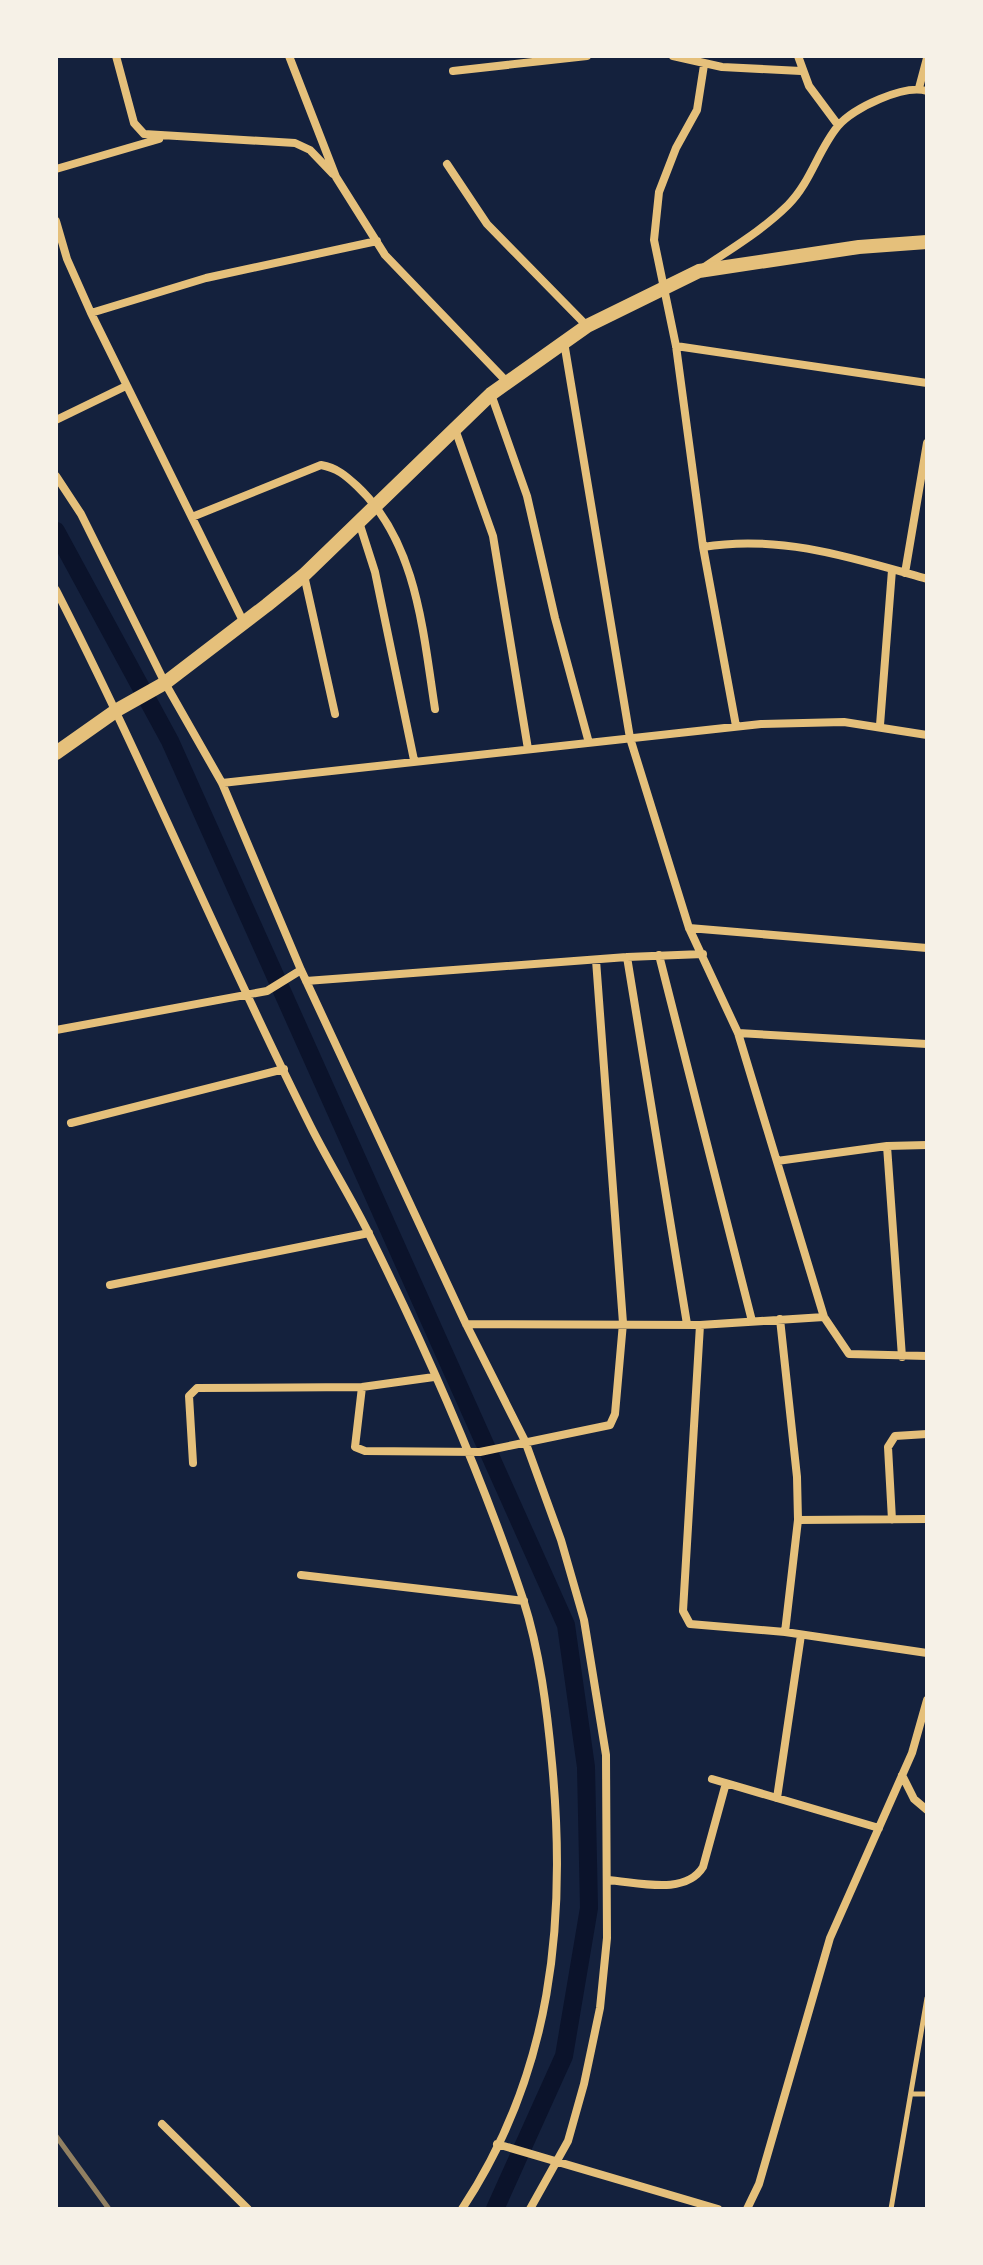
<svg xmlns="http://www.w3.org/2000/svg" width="983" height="2265" font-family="'Fira Sans Condensed',sans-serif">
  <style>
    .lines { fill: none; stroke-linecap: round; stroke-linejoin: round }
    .canal { stroke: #0b132b; stroke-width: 18 }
    .service { stroke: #e5c07b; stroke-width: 5 }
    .minor { stroke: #e5c07b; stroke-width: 8 }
    .tertiary { stroke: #e5c07b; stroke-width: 14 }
    .rail { stroke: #918062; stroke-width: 5 }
  </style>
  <rect width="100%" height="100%" fill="#14213d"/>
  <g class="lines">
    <path class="canal" d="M 56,531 L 170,741 L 566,1625 L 586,1767 L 589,1908 L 564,2056 L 495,2209"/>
    <path class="service" d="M 911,2094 L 927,2094
      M 891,2209 L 927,1998"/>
    <path class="minor" d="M 116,56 L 134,123 L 144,134 L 295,143 L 310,150 L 333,174
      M 289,56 L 336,177 L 385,255 L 507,382
      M 673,56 L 722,67 L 801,71
      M 798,56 L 809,86 L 838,125
      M 704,65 L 697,110 L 676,148 L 659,192 L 654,240 L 676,346 L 703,547 L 736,726
      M 453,71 L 587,56
      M 919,88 L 927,58
      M 447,164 L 487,224 L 587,326
      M 56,169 L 159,139
      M 56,221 L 67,259 L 91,313 L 244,623
      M 703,268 C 732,248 763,230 788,205 C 811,182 818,150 838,126 C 853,108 904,84 927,91
      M 91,313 L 206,278 L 377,241
      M 564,342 L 630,738 L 689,928 L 738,1033 L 824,1317 L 849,1354 L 927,1356
      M 676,346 L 927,383
      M 491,394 L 527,496 L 555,618 L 589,743
      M 56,420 L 126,386
      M 455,429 L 493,536 L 528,749
      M 56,476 L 81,514 L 165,683 L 222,783 L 301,970 L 466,1324 L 525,1441 L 561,1540 L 584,1620 L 606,1755 L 607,1938 L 600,2008 L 584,2084 L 568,2141 L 530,2209
      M 192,517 L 321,465 C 337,468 345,475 357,486 C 417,542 423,632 435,709
      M 359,522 L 375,572 L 414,760
      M 703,547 C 780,534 853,558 927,579
      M 905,573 L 927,443
      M 304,575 L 335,714
      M 56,590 C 145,764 220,946 308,1121 C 327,1160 351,1197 370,1236 C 428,1353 482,1476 523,1599 C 540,1652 547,1709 552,1763 C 567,1922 552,2073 462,2209
      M 880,725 L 892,570
      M 222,783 L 761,724 L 844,722 L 927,735
      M 689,928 L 927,948
      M 659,955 L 752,1321
      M 627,957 L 687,1324
      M 306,981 L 627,957 L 703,954
      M 56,1030 L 267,991 L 301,970
      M 738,1033 L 927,1044
      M 71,1123 L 284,1069
      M 887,1146 L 902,1357
      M 777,1161 L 887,1146 L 927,1145
      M 110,1285 L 369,1233
      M 780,1319 L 797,1477 L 798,1520 L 785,1632
      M 466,1324 L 700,1325 L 824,1317
      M 700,1325 L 683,1611 L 690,1624 L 785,1632 L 927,1653
      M 362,1387 L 355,1447 L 365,1451 L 480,1452 L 610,1425 L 615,1414 L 623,1323 L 596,960
      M 193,1463 L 189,1396 L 197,1388 L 362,1387 L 434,1377
      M 798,1520 L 927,1519
      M 892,1520 L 888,1447 L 895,1436 L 927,1434
      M 301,1575 L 524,1601
      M 902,1775 L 914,1799 L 927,1810
      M 712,1779 L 879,1828
      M 777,1798 L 801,1635
      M 607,1880 C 638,1882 685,1896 703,1867 L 726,1783
      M 162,2124 L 248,2209
      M 497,2144 L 718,2209
      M 747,2209 L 759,2184 L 830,1938 L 912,1753 L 927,1700"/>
    <path class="tertiary" d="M 56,753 L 117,710 L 165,683 L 267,605 L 304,575 L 491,394 L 587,326 L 699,271 L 859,247 L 927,242"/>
    <path class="rail" d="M 56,2136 L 109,2209"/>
  </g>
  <rect width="983" height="2265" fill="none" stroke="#f6f1e7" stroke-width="116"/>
</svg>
